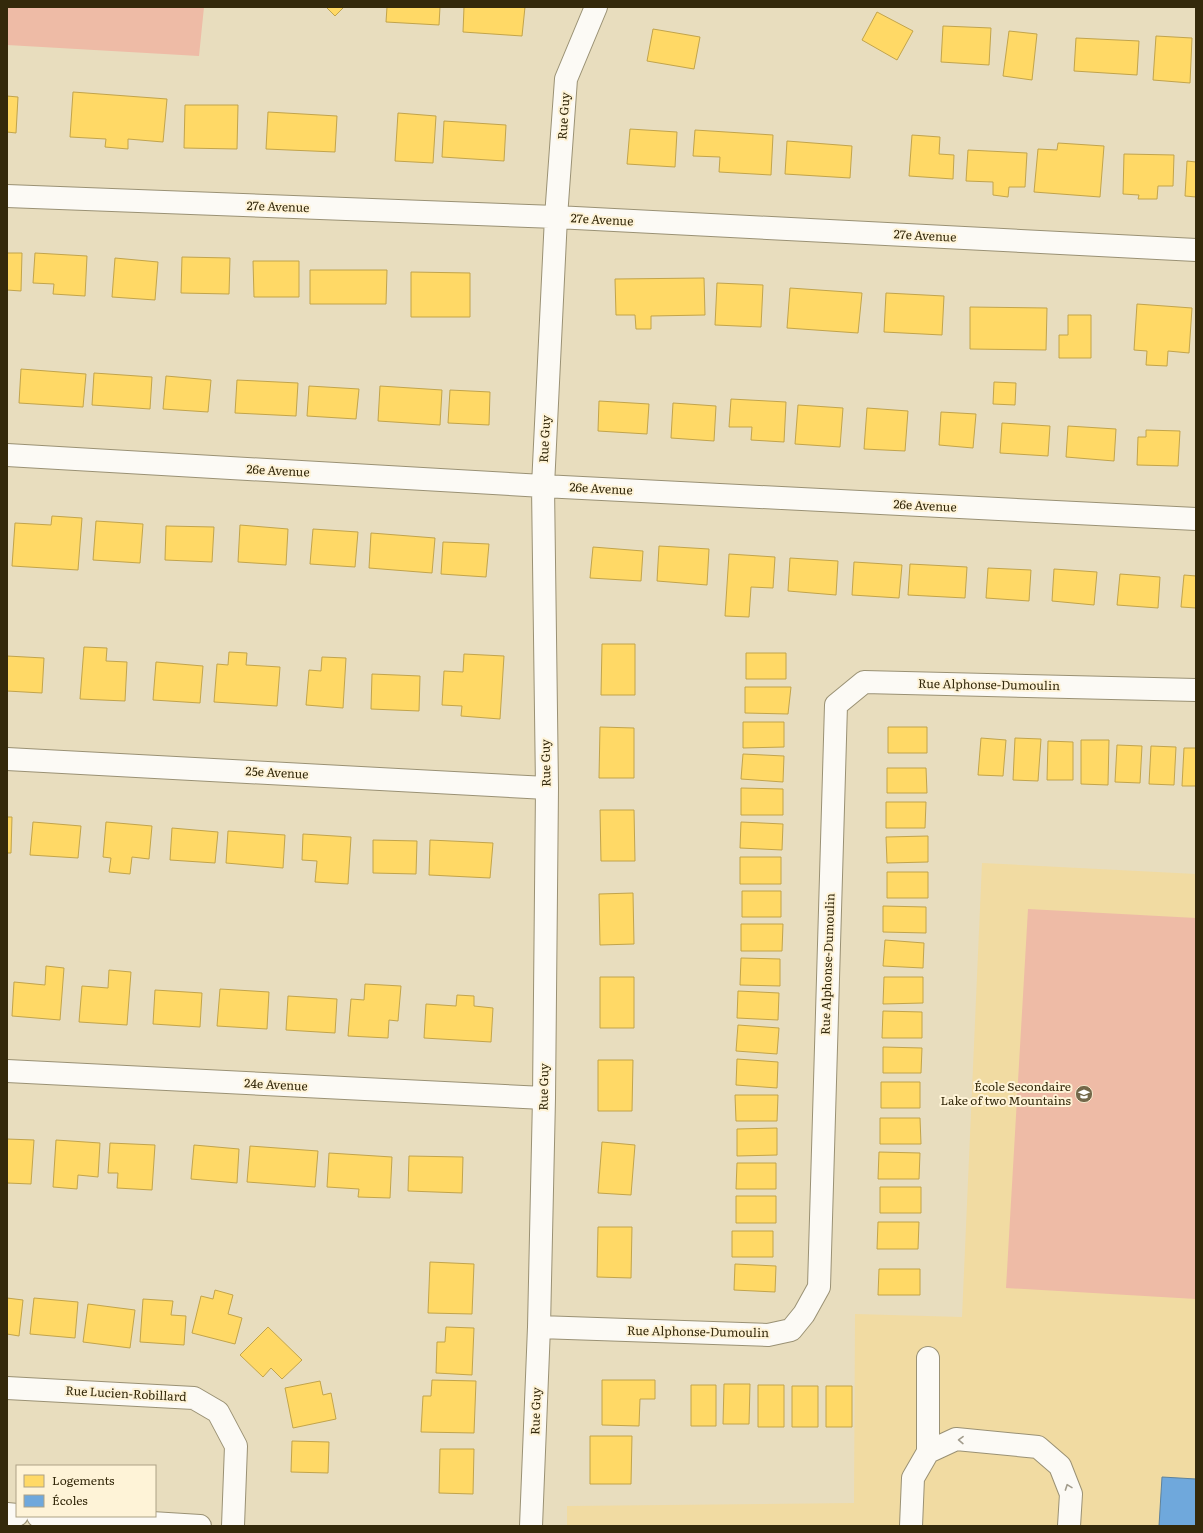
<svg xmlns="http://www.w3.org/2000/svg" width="1203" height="1533" font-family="Literata,serif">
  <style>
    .built { fill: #f1dba2 }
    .green { fill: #eebba6 }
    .homes { fill: #ffd966; stroke: #c2a44b }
    .schools { fill: #6fa8dc; stroke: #5d829d }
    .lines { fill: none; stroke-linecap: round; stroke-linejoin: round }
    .minor-casing { stroke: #9a9174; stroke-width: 24 }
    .minor { stroke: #fcfaf5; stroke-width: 22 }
    .oneway { stroke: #a29c8c }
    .labels { text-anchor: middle; stroke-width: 4; stroke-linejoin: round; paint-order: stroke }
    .street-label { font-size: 12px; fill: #34290b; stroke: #fef3d7 }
    .poi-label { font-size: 12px; fill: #34290b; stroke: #fef3d7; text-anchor: end }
  </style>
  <rect width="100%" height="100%" fill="#e8ddbe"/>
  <path class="built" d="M 982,863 L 1196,874 L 1196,1526 L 567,1526 L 567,1506 L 854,1503 L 855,1314 L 962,1317 Z"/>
  <path class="green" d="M 7,7 L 204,7 L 199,56 L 7,45 Z
    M 1028,909 L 1196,918 L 1196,1299 L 1006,1288 Z"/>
  <path class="homes" d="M 326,7 L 344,7 L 335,16 Z
    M 387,7 L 440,7 L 439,25 L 386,22 Z
    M 464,7 L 525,7 L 522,36 L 463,32 Z
    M 877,12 L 913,31 L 897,60 L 862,40 Z
    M 943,26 L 991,28 L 989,65 L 941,62 Z
    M 653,29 L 700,37 L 694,69 L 647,61 Z
    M 1009,31 L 1037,34 L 1032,80 L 1003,76 Z
    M 1156,36 L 1192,38 L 1190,83 L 1153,80 Z
    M 1076,38 L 1139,41 L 1137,75 L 1074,71 Z
    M 73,92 L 167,99 L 163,142 L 128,139 L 128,149 L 105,147 L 106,139 L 70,137 Z
    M 7,96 L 18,97 L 16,133 L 7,132 Z
    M 185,105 L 238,105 L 237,149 L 184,148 Z
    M 268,112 L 337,116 L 335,152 L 266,149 Z
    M 398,113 L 436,116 L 433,163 L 395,161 Z
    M 444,121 L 506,125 L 504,161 L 442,157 Z
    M 630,129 L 677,132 L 675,167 L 627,164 Z
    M 695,130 L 773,135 L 771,175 L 719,172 L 720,157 L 693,156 Z
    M 912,135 L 940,137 L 939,154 L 954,155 L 953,179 L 909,176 Z
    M 787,141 L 852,146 L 850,178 L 785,174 Z
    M 1058,143 L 1104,146 L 1100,197 L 1034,192 L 1038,149 L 1057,150 Z
    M 968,150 L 1027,153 L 1025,187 L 1009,187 L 1008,197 L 993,195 L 993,182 L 966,181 Z
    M 1124,154 L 1174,155 L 1173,186 L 1158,186 L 1157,199 L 1138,199 L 1139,195 L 1123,194 Z
    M 1187,161 L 1196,162 L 1196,197 L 1185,196 Z
    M 7,253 L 22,253 L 21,291 L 7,290 Z
    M 35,253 L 87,256 L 85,296 L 53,294 L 54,284 L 33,283 Z
    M 182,257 L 230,258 L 229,294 L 181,293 Z
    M 115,258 L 158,262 L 155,300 L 112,297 Z
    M 253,261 L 299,261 L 299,297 L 254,297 Z
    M 310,270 L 387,270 L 386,304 L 310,304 Z
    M 411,272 L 470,273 L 470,317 L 411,317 Z
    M 704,278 L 705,315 L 651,316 L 651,329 L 636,329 L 635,315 L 616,315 L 615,279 Z
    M 717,283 L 763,285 L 761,327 L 715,325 Z
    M 790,288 L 862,293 L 858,333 L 787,328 Z
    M 886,293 L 944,296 L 942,335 L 884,332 Z
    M 1137,304 L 1192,308 L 1189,353 L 1168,351 L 1167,366 L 1146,365 L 1147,351 L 1134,350 Z
    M 970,307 L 1047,308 L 1046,350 L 970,349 Z
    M 1068,315 L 1091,315 L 1091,358 L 1059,358 L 1059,335 L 1068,335 Z
    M 21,369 L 86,374 L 83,407 L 19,403 Z
    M 94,373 L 152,377 L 150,409 L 92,405 Z
    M 166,376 L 211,380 L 208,412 L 163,409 Z
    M 237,380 L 298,383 L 296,416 L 235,413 Z
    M 994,382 L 1016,383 L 1015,405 L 993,404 Z
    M 309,386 L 359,389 L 356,419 L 307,416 Z
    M 380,386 L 442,390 L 440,425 L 378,421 Z
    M 450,390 L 490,392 L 489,425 L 448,423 Z
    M 731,399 L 786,402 L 784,442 L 751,440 L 752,427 L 729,427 Z
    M 599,401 L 649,404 L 647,434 L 598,431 Z
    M 673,403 L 716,406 L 714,441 L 671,438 Z
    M 798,405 L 843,408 L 840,447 L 795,444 Z
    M 867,408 L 908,411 L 905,451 L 864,449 Z
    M 941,412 L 976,414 L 973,448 L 939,445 Z
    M 1002,423 L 1050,426 L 1048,456 L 1000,453 Z
    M 1068,426 L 1116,429 L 1114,461 L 1066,457 Z
    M 1146,430 L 1180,431 L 1178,466 L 1137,465 L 1138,437 L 1146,437 Z
    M 52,516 L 82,518 L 78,570 L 12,566 L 15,523 L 51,525 Z
    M 96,521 L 143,524 L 140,563 L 93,560 Z
    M 240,525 L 288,529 L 286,565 L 238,562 Z
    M 166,526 L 214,527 L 212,562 L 165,560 Z
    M 313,529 L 358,532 L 355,567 L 310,564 Z
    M 371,533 L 435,538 L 432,573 L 369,568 Z
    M 443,542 L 489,544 L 486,577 L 441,574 Z
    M 659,546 L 709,549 L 707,585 L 657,581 Z
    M 593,547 L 643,551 L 641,581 L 590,578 Z
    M 729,554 L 775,557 L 773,588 L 751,587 L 749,617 L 725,616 Z
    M 790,558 L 838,561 L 836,595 L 788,591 Z
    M 854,562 L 902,565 L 899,598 L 852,595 Z
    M 910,564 L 967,567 L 965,598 L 908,595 Z
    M 988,568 L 1031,570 L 1029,601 L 986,598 Z
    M 1054,569 L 1097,572 L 1094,605 L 1052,601 Z
    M 1120,574 L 1160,577 L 1158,608 L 1117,605 Z
    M 1184,575 L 1196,576 L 1196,608 L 1181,607 Z
    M 602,644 L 635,644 L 635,695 L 601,695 Z
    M 84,647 L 107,648 L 106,661 L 127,662 L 125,701 L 80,699 Z
    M 229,652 L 247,653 L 246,665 L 280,667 L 277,706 L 214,702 L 217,664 L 228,665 Z
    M 746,653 L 786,653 L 786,679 L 746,679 Z
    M 464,654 L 504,656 L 500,719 L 461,716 L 462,706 L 442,705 L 444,671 L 463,672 Z
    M 7,656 L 44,658 L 42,693 L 7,691 Z
    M 322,657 L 346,658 L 343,708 L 306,705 L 309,670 L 321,671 Z
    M 156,662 L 203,666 L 200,703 L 153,700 Z
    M 372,674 L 420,676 L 419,711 L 371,709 Z
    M 745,687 L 791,687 L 788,714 L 745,713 Z
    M 743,722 L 784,722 L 784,747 L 743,748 Z
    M 600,727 L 634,728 L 634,778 L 599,778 Z
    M 888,727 L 927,727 L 927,753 L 888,753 Z
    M 981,738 L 1006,740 L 1003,776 L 978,775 Z
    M 1015,738 L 1041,739 L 1038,781 L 1013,780 Z
    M 1081,740 L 1109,740 L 1108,785 L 1081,784 Z
    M 1048,741 L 1073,742 L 1073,780 L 1047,780 Z
    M 1117,745 L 1142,746 L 1140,783 L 1115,782 Z
    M 1151,746 L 1176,747 L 1174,785 L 1149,784 Z
    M 1184,748 L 1196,748 L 1196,786 L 1182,786 Z
    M 743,754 L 784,756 L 783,782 L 741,779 Z
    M 887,768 L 926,768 L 927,793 L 887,793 Z
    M 741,788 L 783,789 L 783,815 L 741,815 Z
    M 886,802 L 926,802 L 925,828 L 886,828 Z
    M 600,810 L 634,810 L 635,861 L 601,861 Z
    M 7,817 L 12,817 L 11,853 L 7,853 Z
    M 33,822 L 81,826 L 78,858 L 30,855 Z
    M 106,822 L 152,826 L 149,859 L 132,857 L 130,874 L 109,872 L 111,858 L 103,857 Z
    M 741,822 L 783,824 L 782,850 L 740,848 Z
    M 172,828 L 218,832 L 215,863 L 170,860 Z
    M 228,831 L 285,835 L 283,868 L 226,863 Z
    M 303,834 L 351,837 L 348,884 L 315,882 L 317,861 L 302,860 Z
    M 928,836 L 928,862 L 887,863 L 886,837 Z
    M 373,840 L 417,841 L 416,874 L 373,873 Z
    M 430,840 L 493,843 L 490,878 L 429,875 Z
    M 740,857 L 781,857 L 781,884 L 740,884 Z
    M 887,872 L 928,872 L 928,898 L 887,898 Z
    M 742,891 L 781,891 L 781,917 L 742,917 Z
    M 633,893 L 634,944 L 600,945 L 599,894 Z
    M 883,906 L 926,907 L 926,933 L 883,932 Z
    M 741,924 L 783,924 L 782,951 L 741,951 Z
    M 885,940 L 924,943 L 923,968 L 883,966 Z
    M 741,958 L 780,959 L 780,986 L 740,985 Z
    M 46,966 L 64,968 L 60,1020 L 12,1016 L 14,982 L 45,985 Z
    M 109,970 L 131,972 L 127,1025 L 79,1022 L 82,986 L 108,988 Z
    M 600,977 L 634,977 L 634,1028 L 600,1028 Z
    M 884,977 L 923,977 L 923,1003 L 883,1004 Z
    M 365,984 L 401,986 L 398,1021 L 389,1020 L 388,1038 L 348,1036 L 351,999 L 364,1000 Z
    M 220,989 L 269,992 L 267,1029 L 217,1026 Z
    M 155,990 L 202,993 L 200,1027 L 153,1024 Z
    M 738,991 L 779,993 L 778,1020 L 737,1018 Z
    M 457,995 L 474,996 L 474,1006 L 493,1008 L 491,1042 L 424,1038 L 426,1004 L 456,1006 Z
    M 288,996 L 337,999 L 335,1033 L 286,1030 Z
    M 883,1011 L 922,1012 L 922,1038 L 882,1038 Z
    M 738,1025 L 779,1028 L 777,1054 L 736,1051 Z
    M 883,1047 L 922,1048 L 921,1073 L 883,1073 Z
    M 737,1059 L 778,1062 L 777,1088 L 736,1085 Z
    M 598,1060 L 633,1060 L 632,1111 L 598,1111 Z
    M 881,1082 L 920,1082 L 920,1108 L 881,1108 Z
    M 735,1095 L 778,1095 L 777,1121 L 736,1121 Z
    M 880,1118 L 920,1118 L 921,1144 L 880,1144 Z
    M 777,1128 L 777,1155 L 737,1156 L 737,1129 Z
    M 7,1139 L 34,1140 L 31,1184 L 7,1183 Z
    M 56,1140 L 100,1143 L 98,1177 L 78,1175 L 77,1189 L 53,1187 Z
    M 602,1142 L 635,1145 L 631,1195 L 598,1193 Z
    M 110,1143 L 155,1145 L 152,1190 L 117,1188 L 118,1173 L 108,1173 Z
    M 194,1145 L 239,1149 L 237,1183 L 191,1179 Z
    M 250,1146 L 318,1151 L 315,1187 L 247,1182 Z
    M 879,1152 L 920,1153 L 919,1179 L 878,1179 Z
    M 329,1153 L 392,1157 L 390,1198 L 358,1197 L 359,1189 L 327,1187 Z
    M 409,1156 L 463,1157 L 462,1193 L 408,1191 Z
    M 737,1163 L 776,1163 L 776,1189 L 736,1189 Z
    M 880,1187 L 921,1187 L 921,1213 L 880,1213 Z
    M 736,1196 L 776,1196 L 776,1223 L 736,1223 Z
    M 878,1222 L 919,1222 L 918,1249 L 877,1249 Z
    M 598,1227 L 632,1227 L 631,1278 L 597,1277 Z
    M 732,1231 L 773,1231 L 773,1257 L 732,1257 Z
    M 430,1262 L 474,1264 L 472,1314 L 428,1313 Z
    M 735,1264 L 776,1266 L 775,1292 L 734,1290 Z
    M 879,1269 L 920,1269 L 920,1295 L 878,1295 Z
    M 215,1290 L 233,1295 L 228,1314 L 242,1318 L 235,1344 L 192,1333 L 201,1296 L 213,1299 Z
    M 7,1298 L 23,1300 L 19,1336 L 7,1334 Z
    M 34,1298 L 78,1302 L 75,1338 L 30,1334 Z
    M 143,1299 L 173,1301 L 171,1315 L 186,1316 L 184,1345 L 140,1342 Z
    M 88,1304 L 135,1310 L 130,1348 L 83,1342 Z
    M 268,1327 L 302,1360 L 282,1379 L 271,1368 L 263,1377 L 240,1355 Z
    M 446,1327 L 474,1328 L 472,1375 L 436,1373 L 437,1342 L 445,1342 Z
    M 432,1380 L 476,1381 L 474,1433 L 421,1432 L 423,1396 L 431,1396 Z
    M 602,1380 L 655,1380 L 655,1399 L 640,1399 L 639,1426 L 602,1425 Z
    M 320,1381 L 323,1395 L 331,1393 L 336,1419 L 293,1428 L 285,1388 Z
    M 724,1384 L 750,1384 L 749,1424 L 723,1424 Z
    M 691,1385 L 716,1385 L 716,1426 L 691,1426 Z
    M 758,1385 L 784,1385 L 784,1427 L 758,1427 Z
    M 792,1386 L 818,1386 L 818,1427 L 792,1427 Z
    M 826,1386 L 852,1386 L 852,1427 L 826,1427 Z
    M 590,1436 L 632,1436 L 631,1484 L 590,1484 Z
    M 292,1441 L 329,1442 L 328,1473 L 291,1472 Z
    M 440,1449 L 474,1449 L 473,1494 L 439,1493 Z"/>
  <path class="schools" d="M 1162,1477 L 1196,1479 L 1196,1526 L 1159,1526 Z"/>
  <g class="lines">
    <defs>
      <path id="minor" d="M 7,196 L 556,217 L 1196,250
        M 7,455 L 543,486 L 1196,519
        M 7,759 L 547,788
        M 7,1071 L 544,1098
        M 539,1327 L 768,1335 L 791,1330 L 804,1314 L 819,1287 L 836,705 L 864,682 L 1196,690
        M 928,1358 L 928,1452
        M 7,1388 L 194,1398 L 218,1412 L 236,1446 L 233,1526
        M 7,1514 L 17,1515
        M 38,1516 L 200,1526
        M 531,1526 L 539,1327 L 544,1098 L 547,788 L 543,486 L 556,217 L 566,79 L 596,7
        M 911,1526 L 913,1478 L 928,1452 L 956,1439 L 1038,1447 L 1060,1466 L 1071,1494 L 1069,1526"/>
    </defs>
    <use href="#minor" class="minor-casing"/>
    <use href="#minor" class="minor"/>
  </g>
  <defs><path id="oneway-chevron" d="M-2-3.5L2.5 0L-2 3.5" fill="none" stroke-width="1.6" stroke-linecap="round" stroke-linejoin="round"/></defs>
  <g class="oneway">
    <use href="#oneway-chevron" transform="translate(961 1440) rotate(-179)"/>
    <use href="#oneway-chevron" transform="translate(1068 1487) rotate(-110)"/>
  </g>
  <defs>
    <symbol id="school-disc" viewBox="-11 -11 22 22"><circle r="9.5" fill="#73684a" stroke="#fef3d7"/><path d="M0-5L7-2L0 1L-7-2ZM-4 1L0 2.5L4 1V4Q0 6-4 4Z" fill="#fff"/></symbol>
  </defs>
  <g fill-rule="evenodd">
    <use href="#school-disc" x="1074" y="1084" width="20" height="20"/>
  </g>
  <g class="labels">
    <g class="street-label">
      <text transform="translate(564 116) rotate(-86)" y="4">Rue Guy</text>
      <text transform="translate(278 207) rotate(2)" y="4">27e Avenue</text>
      <text transform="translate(602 220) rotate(3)" y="4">27e Avenue</text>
      <text transform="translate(925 236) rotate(3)" y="4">27e Avenue</text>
      <text transform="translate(545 439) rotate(-87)" y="4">Rue Guy</text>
      <text transform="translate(278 471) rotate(3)" y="4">26e Avenue</text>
      <text transform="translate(601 489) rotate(3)" y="4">26e Avenue</text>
      <text transform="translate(925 506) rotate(3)" y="4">26e Avenue</text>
      <text transform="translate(989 685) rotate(1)" y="4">Rue Alphonse-Dumoulin</text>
      <text transform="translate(546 763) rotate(-91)" y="4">Rue Guy</text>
      <text transform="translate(277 773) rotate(3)" y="4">25e Avenue</text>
      <text transform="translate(828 964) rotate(-88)" y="4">Rue Alphonse-Dumoulin</text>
      <text transform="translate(276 1085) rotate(3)" y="4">24e Avenue</text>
      <text transform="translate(544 1087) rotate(-89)" y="4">Rue Guy</text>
      <text transform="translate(698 1332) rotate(1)" y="4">Rue Alphonse-Dumoulin</text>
      <text transform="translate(126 1394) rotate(3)" y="4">Rue Lucien-Robillard</text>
      <text transform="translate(536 1411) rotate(-88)" y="4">Rue Guy</text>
    </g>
    <g class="poi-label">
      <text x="1071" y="1091">École Secondaire<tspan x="1071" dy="14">Lake of two Mountains</tspan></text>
    </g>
  </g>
  <rect width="1203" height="1533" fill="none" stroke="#34290b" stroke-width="16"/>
  <rect x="16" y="1465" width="140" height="52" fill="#fef3d7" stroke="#ada285"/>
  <rect x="24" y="1475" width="20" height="12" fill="#ffd966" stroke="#ada285"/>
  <text x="52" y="1485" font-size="12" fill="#34290b">Logements</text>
  <rect x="24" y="1495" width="20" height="12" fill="#6fa8dc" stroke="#ada285"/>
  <text x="52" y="1505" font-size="12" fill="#34290b">Écoles</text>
</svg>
